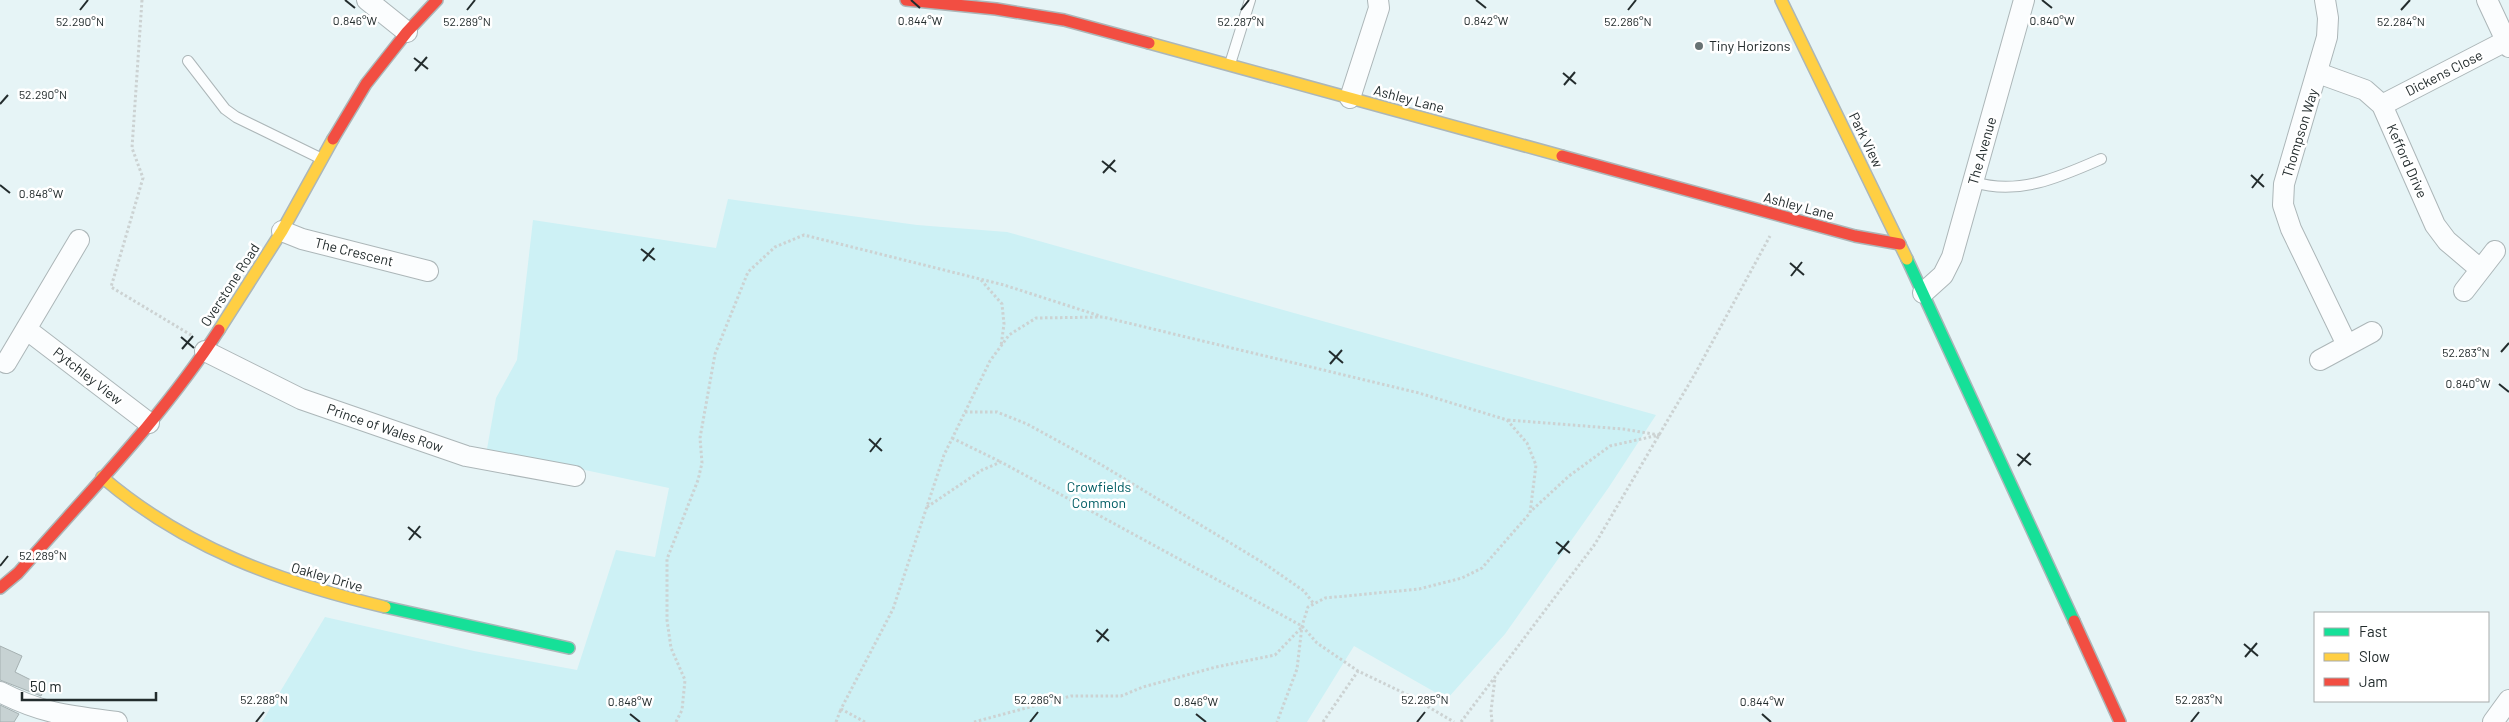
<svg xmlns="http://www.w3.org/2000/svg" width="2509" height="722" font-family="Barlow,sans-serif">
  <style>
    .green { fill: #cdf1f5 }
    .building { fill: #c7d2d3; stroke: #a5b0b1 }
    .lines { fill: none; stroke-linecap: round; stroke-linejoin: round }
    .lane-casing { stroke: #acb6b8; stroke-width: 12 }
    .street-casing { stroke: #acb6b8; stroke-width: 22 }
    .fast-casing { stroke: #acb6b8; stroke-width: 14 }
    .slow-casing { stroke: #acb6b8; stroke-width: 14 }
    .jam-casing { stroke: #acb6b8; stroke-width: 14 }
    .path { stroke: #ccd2d2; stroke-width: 3; stroke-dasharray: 2.5 2.5; stroke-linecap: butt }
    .lane { stroke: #fbfdfe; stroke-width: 10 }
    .street { stroke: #fbfdfe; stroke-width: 20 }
    .fast { stroke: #16e098; stroke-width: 11 }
    .slow { stroke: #ffcf43; stroke-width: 11 }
    .jam { stroke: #f24e42; stroke-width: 11 }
    .ticks { fill: none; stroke: #232c2d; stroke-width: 2 }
    .poi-dot { fill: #677273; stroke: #fff; stroke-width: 2 }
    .labels { text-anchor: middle; stroke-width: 5; stroke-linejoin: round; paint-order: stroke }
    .poi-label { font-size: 14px; fill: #232c2d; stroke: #fff; text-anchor: start }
    .street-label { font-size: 14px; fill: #232c2d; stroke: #fff }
    .park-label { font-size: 14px; fill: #005c63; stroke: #fff }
    .ticks-label { font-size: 12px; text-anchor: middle; fill: #232c2d; stroke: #fff; stroke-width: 5; stroke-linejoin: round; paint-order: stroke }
  </style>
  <rect width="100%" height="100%" fill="#e6f4f6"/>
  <path class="green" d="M 728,199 L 917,225 L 1007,232 L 1656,415 L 1609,487 L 1505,634 L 1447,699 L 1354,646 L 1307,722 L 262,722 L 325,617 L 474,651 L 577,670 L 616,550 L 655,557 L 669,488 L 487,449 L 496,398 L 517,360 L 533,220 L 716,248 Z"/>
  <path class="building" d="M 0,646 L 22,656 L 15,672 L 45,687 L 41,696 L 0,680 Z
    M 0,705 L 19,714 L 14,722 L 0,722 Z"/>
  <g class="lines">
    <defs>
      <path id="lane" d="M 188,61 L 225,109 L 236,117 L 320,158
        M 1230,64 L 1250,0
        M 1974,182 C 2018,196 2060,177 2101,159"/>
      <path id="street" d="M 367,0 L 407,32
        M 2325,0 L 2328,18 L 2327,37 L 2284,184 L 2283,205 L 2291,229 L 2347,345
        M 2487,0 L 2509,47
        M 2318,73 L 2365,90 L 2382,105 L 2435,225 L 2447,241 L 2480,269
        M 1350,98 L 1379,8 L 1378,0
        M 2382,105 L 2506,41
        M 282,231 L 302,239 L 428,271
        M 2464,291 L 2495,251
        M 1923,293 L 1943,275 L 1952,257 L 2024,0
        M 26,329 L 149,423
        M 205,351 L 301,399 L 466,456 L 575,476
        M 2320,360 L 2372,332
        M 6,363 L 79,240
        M 0,692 C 43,714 70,716 117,722
        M 2493,722 L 2509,700"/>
      <path id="fast" d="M 1907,259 L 2074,621
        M 385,607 L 569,648"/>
      <path id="slow" d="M 1781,0 L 1907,259
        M 1149,43 L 1562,156
        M 219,330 L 282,231 L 333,139
        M 102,477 C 185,548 280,582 385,607"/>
      <path id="jam" d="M 906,0 L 996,9 L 1064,20 L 1149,43
        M 333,139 L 366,84 L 407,32 L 437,0
        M 1562,156 L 1855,236 L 1900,244
        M 0,588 L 18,573 C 87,494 162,418 219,330
        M 2074,621 L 2120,722"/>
    </defs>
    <use href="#lane" class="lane-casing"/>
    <use href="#street" class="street-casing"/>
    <use href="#fast" class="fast-casing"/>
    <use href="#slow" class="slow-casing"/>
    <use href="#jam" class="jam-casing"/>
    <path class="path" d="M 142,0 L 132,148 L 143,178 L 111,287 L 191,335
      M 981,280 L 1002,304 L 1004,324 L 1001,346
      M 965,412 L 997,412 L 1027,424 L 1100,464 L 1265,564 L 1304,591 L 1314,604
      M 1508,420 L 1623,429 L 1659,435 L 1610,446 L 1569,476 L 1530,512
      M 952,438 L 1001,462
      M 927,507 L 982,470 L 1001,462 L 1302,626 L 1317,643 L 1358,671
      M 676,722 L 682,710 L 685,680 L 671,648 L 667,620 L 667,559 L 698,480 L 702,463 L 700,438 L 715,354 L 748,272 L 775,247 L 804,235 L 1004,285 L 1100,316
      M 836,722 L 841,709
      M 865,722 L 841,709 L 893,609 L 944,455 L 990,361 L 1009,335 L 1036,318 L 1103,317 L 1419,393 L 1507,420 L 1527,443 L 1536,465 L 1530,513 L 1482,568 L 1462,578 L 1419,589 L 1325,598 L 1308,607 L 1302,626 L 1297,669 L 1277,722
      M 974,722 L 1071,696 L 1121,696 L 1143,687 L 1216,667 L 1275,655 L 1302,627
      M 1323,722 L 1358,671 L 1408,695 L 1454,722
      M 1461,722 L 1595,544 L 1696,372 L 1770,236
      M 1492,722 L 1491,711 L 1495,678"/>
    <use href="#lane" class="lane"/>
    <use href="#street" class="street"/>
    <use href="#fast" class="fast"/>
    <use href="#slow" class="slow"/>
    <use href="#jam" class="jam"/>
  </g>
  <path class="ticks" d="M 345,0 L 355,8M 911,0 L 920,8M 1476,0 L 1486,8M 2042,0 L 2052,8M 80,10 L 88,0M 467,10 L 475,0M 1241,10 L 1249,0M 1628,10 L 1636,0M 2401,10 L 2410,0M 414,58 L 428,69M 415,71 L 427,57M 1563,73 L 1576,84M 1564,85 L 1575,72M 0,104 L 8,95M 1102,161 L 1116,172M 1103,173 L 1115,160M 2251,175 L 2264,187M 0,185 L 10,193M 2252,188 L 2263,174M 641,249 L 655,260M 643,261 L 654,248M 1790,263 L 1804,275M 1791,276 L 1802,262M 181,337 L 194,348M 182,349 L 193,336M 1329,351 L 1343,363M 2501,352 L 2509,343M 1330,364 L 1342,350M 2499,384 L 2509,392M 869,439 L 882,451M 870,452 L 881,438M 2017,454 L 2031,465M 2018,466 L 2030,453M 408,527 L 421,538M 409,540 L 420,526M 1556,542 L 1570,553M 1558,554 L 1569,541M 0,566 L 8,556M 1096,630 L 1109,641M 1097,642 L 1108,629M 2244,644 L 2258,656M 2245,657 L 2257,643M 630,714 L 640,722M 1196,714 L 1206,722M 1762,714 L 1771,722M 256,722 L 264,712M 1030,722 L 1038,712M 1417,722 L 1425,712M 2191,722 L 2199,712"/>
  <circle class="poi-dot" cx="1699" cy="46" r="5"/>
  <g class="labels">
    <g class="poi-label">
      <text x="1709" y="51">Tiny Horizons</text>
    </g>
    <g class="street-label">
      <text transform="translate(2444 73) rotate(-27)" y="5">Dickens Close</text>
      <text transform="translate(1409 99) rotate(15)" y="5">Ashley Lane</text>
      <text transform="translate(2300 133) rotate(-73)" y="5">Thompson Way</text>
      <text transform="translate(1866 140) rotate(64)" y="5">Park View</text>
      <text transform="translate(1982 151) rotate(-74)" y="5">The Avenue</text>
      <text transform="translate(2407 161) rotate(66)" y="5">Kefford Drive</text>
      <text transform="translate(1799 206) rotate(15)" y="5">Ashley Lane</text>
      <text transform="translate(354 252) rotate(14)" y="5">The Crescent</text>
      <text transform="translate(230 285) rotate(-57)" y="5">Overstone Road</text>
      <text transform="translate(88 376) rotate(38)" y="5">Pytchley View</text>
      <text transform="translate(385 428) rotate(19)" y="5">Prince of Wales Row</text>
      <text transform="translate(327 577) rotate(16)" y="5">Oakley Drive</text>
    </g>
    <g class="park-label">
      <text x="1099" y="492">Crowfields<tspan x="1099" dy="16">Common</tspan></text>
    </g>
  </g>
  <g class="ticks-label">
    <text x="355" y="25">0.846°W</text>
    <text x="920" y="25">0.844°W</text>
    <text x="1486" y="25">0.842°W</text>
    <text x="2052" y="25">0.840°W</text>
    <text x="80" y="26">52.290°N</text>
    <text x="467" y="26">52.289°N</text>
    <text x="1241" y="26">52.287°N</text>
    <text x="1628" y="26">52.286°N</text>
    <text x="2401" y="26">52.284°N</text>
    <text x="43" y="99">52.290°N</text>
    <text x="41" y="198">0.848°W</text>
    <text x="2466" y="357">52.283°N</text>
    <text x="2468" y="388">0.840°W</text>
    <text x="43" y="560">52.289°N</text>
    <text x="264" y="704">52.288°N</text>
    <text x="1038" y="704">52.286°N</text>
    <text x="1425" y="704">52.285°N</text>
    <text x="2199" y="704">52.283°N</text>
    <text x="630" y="706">0.848°W</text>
    <text x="1196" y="706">0.846°W</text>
    <text x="1762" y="706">0.844°W</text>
  </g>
  <rect x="2314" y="612" width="175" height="90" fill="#ffffff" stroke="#a7abab"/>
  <rect x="2324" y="628" width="25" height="8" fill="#16e098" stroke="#a7abab"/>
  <text x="2359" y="637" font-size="15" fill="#232c2d">Fast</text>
  <rect x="2324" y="653" width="25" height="8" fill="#ffcf43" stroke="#a7abab"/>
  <text x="2359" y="662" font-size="15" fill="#232c2d">Slow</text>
  <rect x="2324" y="678" width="25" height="8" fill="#f24e42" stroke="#a7abab"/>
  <text x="2359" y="687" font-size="15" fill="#232c2d">Jam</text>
  <path d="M22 692v8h134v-8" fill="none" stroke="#232c2d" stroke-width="2.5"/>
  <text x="30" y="692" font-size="15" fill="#232c2d" stroke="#ffffff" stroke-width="4" paint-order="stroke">50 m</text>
</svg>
